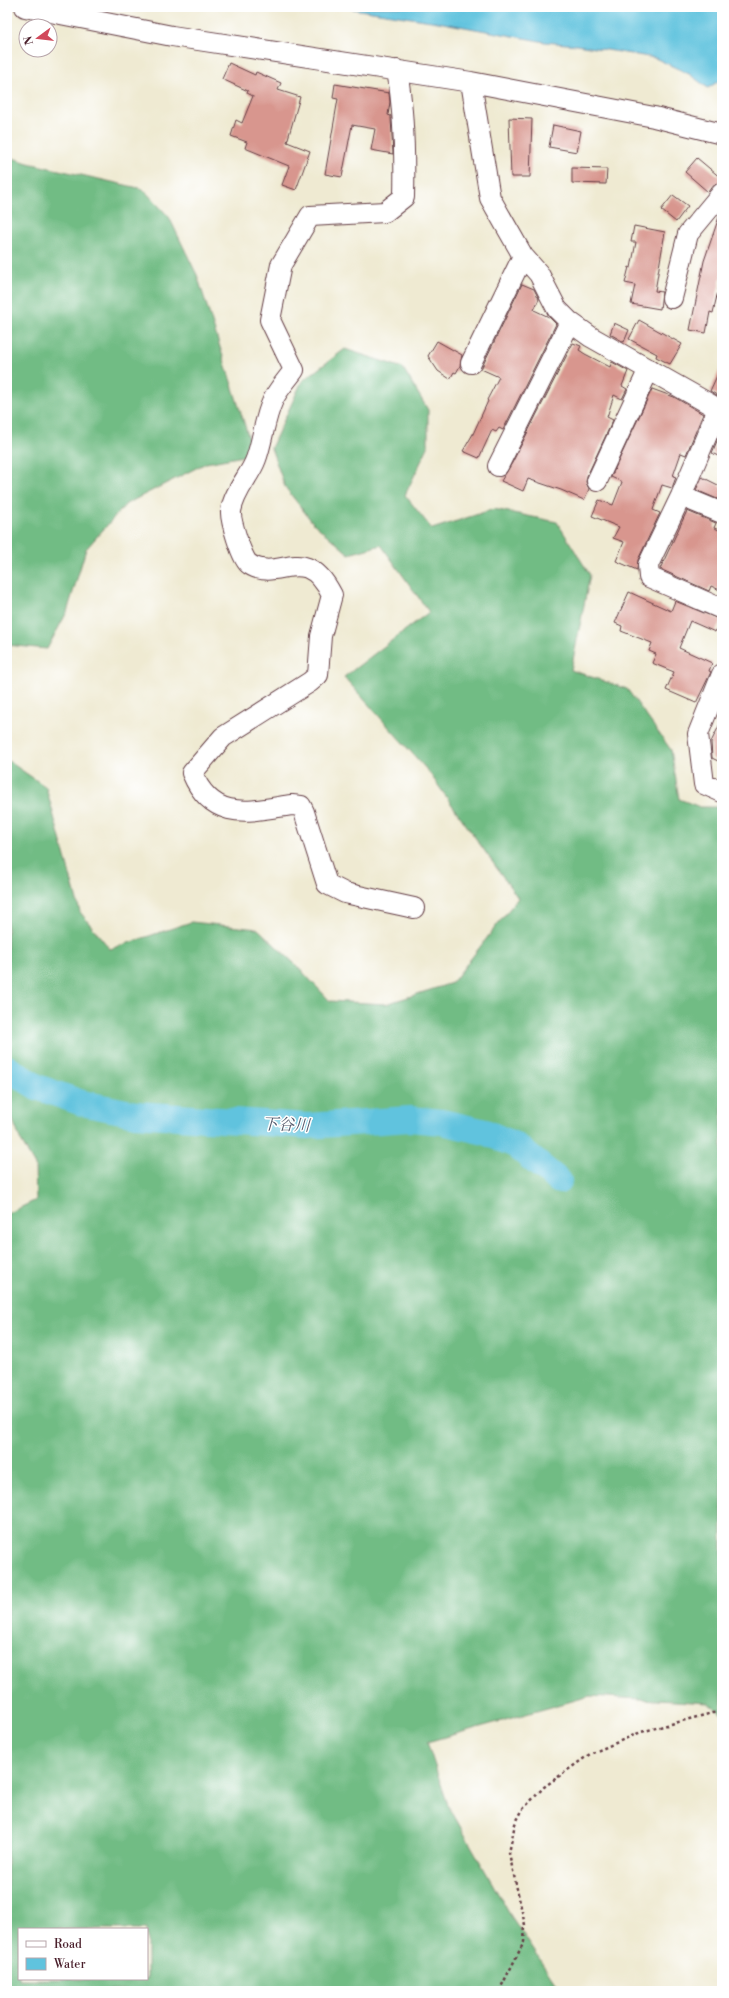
<svg xmlns="http://www.w3.org/2000/svg" width="729" height="1998" font-family="'Libre Bodoni','Noto Serif JP',serif">
  <style>
    .forest { fill: #71bc84; stroke: #5e6e58; fill-rule: evenodd }
    .water { fill: #60c3de; stroke: #557184 }
    .lines { fill: none; stroke-linecap: round; stroke-linejoin: round }
    .river { stroke: #60c3de; stroke-width: 26 }
    .building { fill: #d8968e }
    .minor-casing { stroke: #633d44; stroke-width: 22 }
    .path { stroke: #633d44; stroke-width: 2.5; stroke-dasharray: 3 3; stroke-linecap: butt }
    .minor { stroke: #fff; stroke-width: 20 }
    .labels { text-anchor: middle; stroke-width: 3; stroke-linejoin: round; paint-order: stroke }
    .water-label { font-size: 16px; font-style: italic; fill: #52586a; stroke: #fff }
  </style>
  <rect width="100%" height="100%" fill="#fff"/>
  <filter id="ink" filterUnits="userSpaceOnUse"><feTurbulence type="fractalNoise" baseFrequency=".025" numOctaves="2"/><feDisplacementMap in="SourceGraphic" scale="8" xChannelSelector="R" yChannelSelector="G"/><feConvolveMatrix kernelMatrix="1 2 1 2 8 2 1 2 1" color-interpolation-filters="sRGB"/></filter>
  <filter id="wash" filterUnits="userSpaceOnUse"><feTurbulence type="fractalNoise" baseFrequency=".012" numOctaves="4" result="noise"/><feDisplacementMap in="SourceGraphic" scale="16" xChannelSelector="R" yChannelSelector="G"/><feGaussianBlur stdDeviation="0.9" result="paint"/><feColorMatrix in="noise" values="0 0 0 0 0 0 0 0 0 0 0 0 0 0 0 0 0 1.4 0 .05"/><feComposite in="paint" operator="in"/></filter>
  <g filter="url(#wash)">
    <rect width="100%" height="100%" fill="#efead2"/>
    <path class="forest" d="M 7,156 L 28,163 L 143,189 L 169,217 L 197,275 L 254,454 L 206,463 L 126,504 L 86,549 L 67,612 L 47,649 L 7,645 Z
      M 345,349 L 403,368 L 428,410 L 428,447 L 405,495 L 432,529 L 494,509 L 557,522 L 590,575 L 571,670 L 627,689 L 671,750 L 679,799 L 700,807 L 722,807 L 722,1714 L 708,1703 L 590,1696 L 427,1742 L 448,1805 L 509,1913 L 561,1991 L 7,1991 L 7,1214 L 36,1200 L 35,1165 L 21,1141 L 7,1105 L 7,760 L 46,787 L 80,912 L 110,949 L 191,922 L 258,929 L 296,965 L 330,1001 L 386,1004 L 452,983 L 518,898 L 428,771 L 344,677 L 429,612 L 381,545 L 349,554 L 313,523 L 285,487 L 271,448 L 302,381 ZM 19,1929 L 147,1929 L 147,1979 L 19,1979 Z"/>
    <path class="water" d="M 339,7 L 722,7 L 722,79 L 708,88 L 689,74 L 655,58 L 577,45 L 545,42 L 438,22 Z"/>
    <g class="lines">
      <path class="river" d="M 7,1068 L 37,1087 L 82,1103 L 136,1114 L 307,1126 L 410,1119 L 442,1122 L 485,1132 L 515,1145 L 559,1181"/>
    </g>
    <g id="blocks">
      <path class="building" d="M 229,63 L 255,75 L 256,72 L 281,83 L 278,90 L 300,97 L 287,142 L 310,151 L 296,190 L 282,185 L 289,166 L 245,148 L 247,142 L 231,136 L 236,120 L 242,123 L 253,96 L 247,93 L 248,91 L 222,79 Z
        M 335,84 L 389,93 L 390,102 L 388,115 L 391,116 L 391,118 L 393,154 L 371,150 L 375,129 L 352,125 L 342,177 L 325,174 L 338,99 L 333,98 Z
        M 509,118 L 532,119 L 530,177 L 511,177 Z
        M 553,125 L 581,131 L 577,152 L 549,147 Z
        M 697,158 L 722,179 L 722,182 L 713,185 L 708,192 L 685,172 Z
        M 572,168 L 607,169 L 606,184 L 572,183 Z
        M 673,195 L 688,206 L 676,222 L 661,210 Z
        M 720,214 L 722,214 L 722,273 L 713,313 L 710,312 L 706,333 L 690,330 L 704,261 Z
        M 634,226 L 665,232 L 655,291 L 662,292 L 660,309 L 631,304 L 635,285 L 625,283 L 629,267 L 631,268 L 636,242 L 631,242 Z
        M 522,284 L 534,289 L 539,299 L 534,310 L 549,317 L 556,324 L 503,430 L 499,428 L 496,432 L 492,430 L 479,458 L 463,451 L 473,434 L 488,401 L 487,400 L 499,377 L 481,369 Z
        M 639,320 L 682,344 L 670,364 L 656,357 L 657,354 L 629,339 Z
        M 614,323 L 629,330 L 624,342 L 610,334 Z
        M 437,341 L 462,355 L 460,366 L 456,373 L 454,372 L 450,379 L 438,371 L 428,356 Z
        M 573,343 L 581,346 L 579,350 L 585,354 L 610,367 L 612,362 L 628,371 L 622,386 L 627,389 L 622,399 L 614,395 L 607,417 L 613,420 L 587,476 L 586,482 L 589,489 L 584,500 L 561,490 L 528,479 L 523,491 L 501,481 L 512,463 Z
        M 722,365 L 722,398 L 710,391 Z
        M 652,389 L 674,397 L 703,414 L 686,455 L 681,453 L 673,476 L 676,477 L 672,488 L 662,485 L 653,510 L 660,513 L 638,560 L 637,570 L 616,561 L 624,542 L 613,538 L 619,527 L 592,516 L 599,500 L 613,505 L 622,482 L 611,477 Z
        M 722,429 L 722,458 L 712,453 Z
        M 702,477 L 722,487 L 722,501 L 696,490 Z
        M 687,511 L 716,523 L 714,528 L 722,531 L 722,591 L 711,586 L 709,591 L 660,569 Z
        M 629,592 L 671,611 L 675,601 L 721,620 L 715,632 L 690,621 L 679,648 L 712,663 L 709,671 L 711,672 L 696,703 L 666,690 L 674,672 L 652,663 L 656,654 L 649,651 L 652,643 L 621,631 L 622,626 L 615,623 Z
        M 722,720 L 722,763 L 712,758 L 711,742 Z"/>
    </g>
  </g>
  <g filter="url(#ink)">
    <use href="#blocks" fill-opacity="0" stroke="#633d44" stroke-width="1"/>
    <g class="lines">
      <defs>
        <path id="minor" d="M 25,7 L 172,36 L 471,82 L 654,117 L 722,134
          M 397,70 C 404,112 405,155 404,197 L 385,212 L 310,216 L 281,265 L 270,320 L 294,370 C 287,380 278,389 273,400 C 264,419 263,440 256,459 C 250,476 234,491 231,511 C 230,519 242,560 249,564 C 279,584 304,540 332,595 L 321,636 L 318,675 L 310,682 L 223,737 L 192,773 C 213,823 250,811 292,805 L 301,806 L 304,812 L 327,884 L 345,893 L 414,908
          M 471,82 L 490,198 L 523,256 L 539,274 L 557,309 L 570,322 L 591,337 L 722,411
          M 672,298 L 688,234 L 722,193
          M 471,363 L 523,256
          M 718,409 L 681,496 L 648,565 L 649,577 L 722,609
          M 498,466 L 570,322
          M 597,481 L 649,369
          M 681,496 L 722,513
          M 722,674 L 698,734 L 704,784 L 722,792"/>
      </defs>
      <use href="#minor" class="minor-casing"/>
      <path class="path" d="M 499,1991 L 524,1942 L 525,1925 L 509,1853 L 515,1824 L 523,1809 L 544,1787 L 590,1754 L 641,1732 L 712,1713 L 722,1712"/>
      <use href="#minor" class="minor"/>
    </g>
  </g>
  <g class="labels">
    <g class="water-label">
      <text transform="translate(286 1124) rotate(2)" y="6">下谷川</text>
    </g>
  </g>
  <rect width="729" height="1998" fill="none" stroke="#fff" stroke-width="24"/>
  <rect x="18" y="1928" width="130" height="52" fill="#ffffff" stroke="#b7a5aa"/>
  <rect x="26" y="1941" width="20" height="6" fill="#ffffff" stroke="#b7a5aa"/>
  <text x="54" y="1948" font-size="12" fill="#4a1f2b">Road</text>
  <rect x="26" y="1958" width="20" height="12" fill="#60c3de" stroke="#b7a5aa"/>
  <text x="54" y="1968" font-size="12" fill="#4a1f2b">Water</text>
  <g transform="translate(38 38) rotate(255)"><circle r="19" fill="#ffffff" stroke="#b7a5aa"/>
  <path d="M0-3L7 15L0 10L-7 15Z" fill="#d1495b"/>
  <text y="-6" font-size="11" font-weight="bold" text-anchor="middle" fill="#4a1f2b">N</text>
  </g>
</svg>
